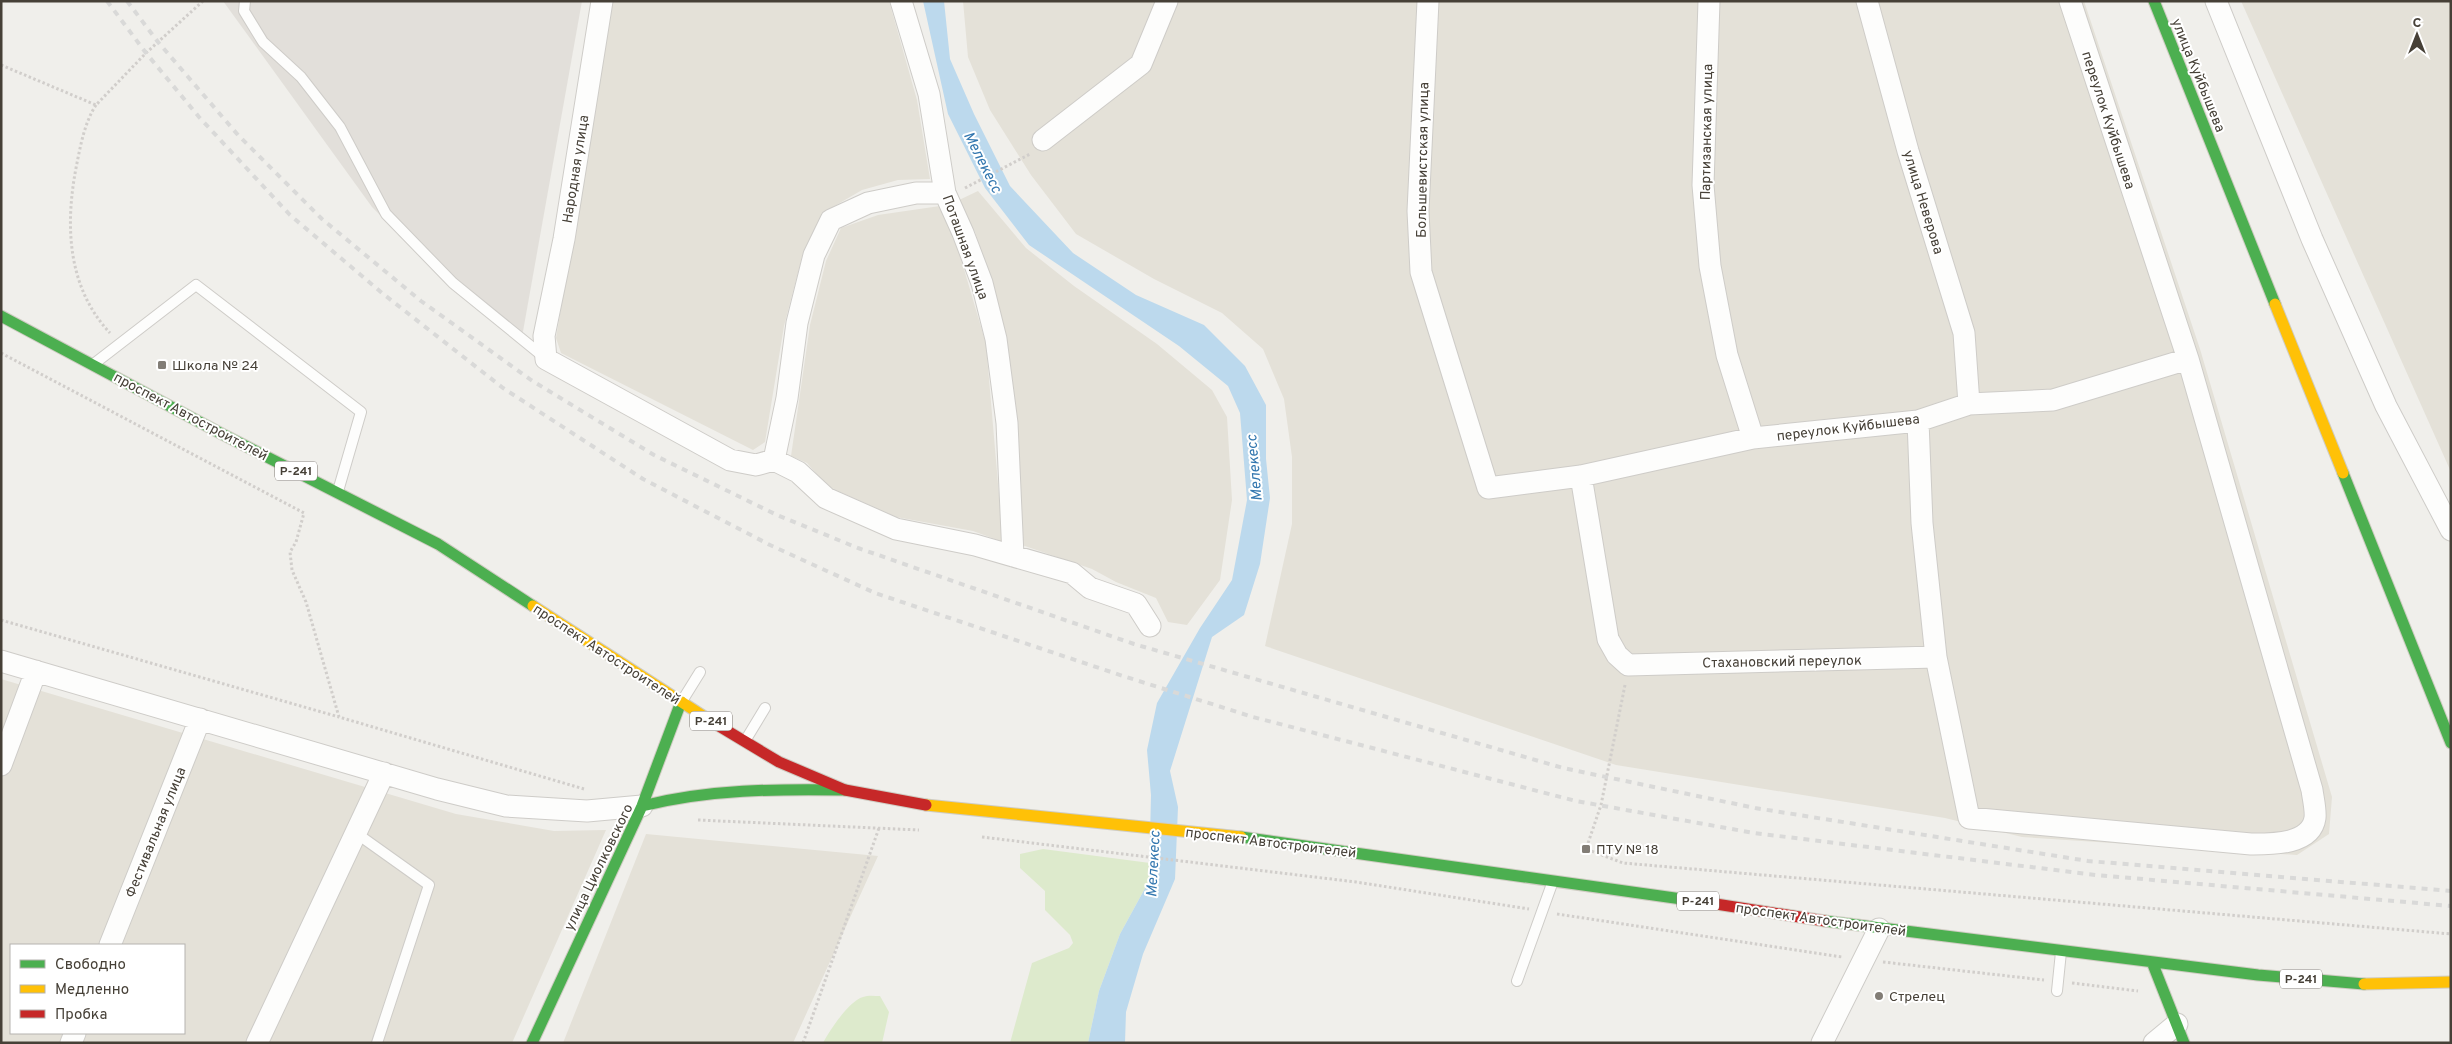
<svg xmlns="http://www.w3.org/2000/svg" width="2452" height="1044" font-family="Overpass,sans-serif">
  <style>
    .residential { fill: #e4e1d8; fill-rule: evenodd }
    .industrial { fill: #e2dfda }
    .green { fill: #ddeacc }
    .water { fill: #bcd9ed }
    .lines { fill: none; stroke-linecap: round; stroke-linejoin: round }
    .lane-casing { stroke: #ceccc8; stroke-width: 12 }
    .street-casing { stroke: #ceccc8; stroke-width: 23 }
    .fast-casing { stroke: #cfccc2; stroke-width: 13 }
    .slow-casing { stroke: #cfccc2; stroke-width: 13 }
    .jam-casing { stroke: #cfccc2; stroke-width: 13 }
    .path { stroke: #d1cecb; stroke-width: 3; stroke-dasharray: 2.5 2.5; stroke-linecap: butt }
    .lane { stroke: #fdfdfc; stroke-width: 10 }
    .street { stroke: #fdfdfc; stroke-width: 21 }
    .fast { stroke: #4caf50; stroke-width: 11 }
    .slow { stroke: #ffc107; stroke-width: 11 }
    .jam { stroke: #c62828; stroke-width: 11 }
    .rail { stroke: #d9d9d8; stroke-width: 4; stroke-dasharray: 6 6; stroke-linecap: butt }
    .poi-dot { fill: #827d76; stroke: #fff; stroke-width: 2 }
    .labels { text-anchor: middle; stroke-width: 4; stroke-linejoin: round; paint-order: stroke }
    .shield { fill: #fff; stroke: #7e7973; stroke-width: 1 }
    .shield-label { font-size: 12px; font-weight: bold; fill: #464037 }
    .street-label { font-size: 14px; fill: #464037; stroke: #fff }
    .poi-label { font-size: 14px; fill: #464037; stroke: #fff; text-anchor: start }
    .water-label { font-size: 15px; font-style: italic; fill: #3377af; stroke: #fff }
  </style>
  <rect width="100%" height="100%" fill="#f0efeb"/>
  <path class="residential" d="M 613,1 L 889,1 L 917,100 L 930,179 L 898,180 L 862,190 L 826,211 L 803,253 L 784,326 L 765,442 L 753,450 L 561,353 L 556,338 Z
    M 963,1 L 2084,1 L 2200,349 L 2332,797 L 2329,834 L 2297,855 L 2022,837 L 1945,818 L 1616,765 L 1265,646 L 1292,524 L 1292,457 L 1284,399 L 1263,349 L 1222,313 L 1154,279 L 1076,234 L 1031,175 L 990,110 L 968,57 Z
    M 2241,1 L 2451,1 L 2451,472 Z
    M 978,191 L 1026,248 L 1074,286 L 1157,344 L 1212,390 L 1227,417 L 1232,500 L 1220,580 L 1187,625 L 1168,622 L 1156,598 L 1116,582 L 1092,569 L 1022,545 L 991,281 L 975,232 L 957,201 Z
    M 940,206 L 954,235 L 986,344 L 1003,542 L 973,531 L 896,517 L 827,486 L 807,463 L 791,456 L 810,325 L 826,261 L 841,228 L 878,215 Z
    M 1,679 L 456,814 L 554,831 L 606,830 L 512,1043 L 1,1043 ZM 11,945 L 184,945 L 184,1033 L 11,1033 Z
    M 646,834 L 878,856 L 793,1043 L 563,1043 Z"/>
  <path class="industrial" d="M 223,1 L 582,1 L 522,337 L 452,288 L 372,207 Z"/>
  <path class="green" d="M 1043,849 L 1150,863 L 1149,881 L 1120,934 L 1099,991 L 1088,1043 L 1010,1043 L 1032,963 L 1069,948 L 1073,943 L 1070,935 L 1045,910 L 1045,891 L 1020,868 L 1020,854 Z
    M 880,996 L 889,1012 L 882,1043 L 823,1043 C 830,1030 849,1001 863,997 C 868,995 875,996 880,996 Z"/>
  <path class="water" d="M 923,1 L 944,1 L 950,59 L 974,114 L 1010,186 L 1073,253 L 1136,295 L 1204,325 L 1245,366 L 1266,405 L 1266,459 L 1270,498 L 1260,564 L 1244,615 L 1212,637 L 1170,771 L 1178,807 L 1175,879 L 1143,954 L 1126,1012 L 1125,1043 L 1088,1043 L 1099,991 L 1120,934 L 1149,881 L 1151,795 L 1147,750 L 1157,703 L 1200,628 L 1232,580 L 1247,500 L 1240,413 L 1228,386 L 1179,346 L 1029,245 L 985,188 L 948,114 Z"/>
  <g class="lines">
    <defs>
      <path id="lane" d="M 245,1 L 244,11 L 263,42 L 301,77 L 340,127 L 386,214 L 453,283 L 544,357
        M 95,363 L 196,285 L 361,412 L 338,491
        M 682,701 L 700,672
        M 745,741 L 765,708
        M 356,833 L 429,885 L 377,1043
        M 1517,981 L 1553,881
        M 2057,991 L 2061,952"/>
      <path id="street" d="M 602,1 L 564,239 L 544,336 L 546,359 L 730,460 L 756,465 L 774,460 L 798,472 L 826,498 L 896,529 L 975,545 L 1072,573 L 1090,588 L 1136,604 L 1150,626
        M 901,1 L 929,94 L 945,193 L 963,233 L 982,283 L 996,339 L 1007,423 L 1013,556
        M 1428,1 L 1418,211 L 1421,272 L 1488,488 L 1581,476 L 1753,438 L 1918,421 L 1969,404 L 2053,400 L 2188,359 L 2070,1
        M 1709,1 L 1703,185 L 1710,266 L 1727,355 L 1753,438
        M 1867,1 L 1908,151 L 1964,333 L 1969,404
        M 2216,1 L 2312,239 L 2386,406 L 2451,530
        M 1043,140 L 1141,64 L 1167,1
        M 1918,421 L 1922,523 L 1936,657 L 1969,818 L 2251,844 C 2271,844 2311,845 2315,818 C 2316,810 2313,798 2312,790 L 2188,359
        M 774,460 L 787,398 L 797,323 L 814,255 L 831,220 L 868,203 L 916,193 L 945,193
        M 1581,476 L 1608,639 L 1617,655 L 1628,665 L 1936,657
        M 1,661 L 437,789 L 506,806 L 587,811 L 642,806
        M 1,765 L 36,671
        M 110,945 L 200,719
        M 71,1043 L 75,1033
        M 257,1043 L 384,773
        M 1822,1043 L 1879,929
        M 2154,1043 L 2177,1024"/>
      <path id="fast" d="M 2154,1 L 2275,304
        M 1,316 L 222,434 L 438,544 L 533,606
        M 2343,473 L 2451,743
        M 642,806 C 709,789 776,789 845,790
        M 1241,837 L 1703,902
        M 1825,921 L 2258,975 L 2364,984
        M 2152,962 L 2184,1043
        M 532,1043 L 642,806 L 681,702"/>
      <path id="slow" d="M 2275,304 L 2343,473
        M 533,606 L 714,723
        M 926,805 L 1241,837
        M 2364,984 L 2451,982"/>
      <path id="jam" d="M 714,723 L 779,762 L 845,790 L 926,805
        M 1703,902 L 1825,921"/>
    </defs>
    <use href="#lane" class="lane-casing"/>
    <use href="#street" class="street-casing"/>
    <use href="#fast" class="fast-casing"/>
    <use href="#slow" class="slow-casing"/>
    <use href="#jam" class="jam-casing"/>
    <path class="path" d="M 1,65 L 96,105 L 146,53 L 203,1
      M 96,105 C 85,122 81,143 77,163 C 65,222 66,286 110,333
      M 965,188 L 1030,154
      M 1,353 L 304,513 L 296,542 L 290,552 L 292,570 L 306,602 L 339,717 L 584,789
      M 1,620 L 339,717
      M 1625,685 L 1601,805 L 1586,849 L 1623,863 L 2451,934
      M 698,820 L 919,830
      M 982,837 L 1356,882 L 1529,909
      M 1557,914 L 1842,957
      M 1883,962 L 2044,980
      M 2072,983 L 2138,991
      M 803,1043 L 879,828"/>
    <use href="#lane" class="lane"/>
    <use href="#street" class="street"/>
    <use href="#fast" class="fast"/>
    <use href="#slow" class="slow"/>
    <use href="#jam" class="jam"/>
    <path class="rail" d="M 107,1 L 146,53 L 199,117 L 290,215 L 382,293 L 503,388 L 643,479 L 770,545 L 875,593 L 1123,676 L 1253,717 L 1576,801 L 1754,833 L 2096,875 L 2451,906
      M 127,1 L 158,42 L 238,135 L 322,219 L 421,301 L 531,380 L 654,455 L 777,515 L 858,548 L 1134,644 L 1563,768 L 1755,808 L 2088,861 L 2451,891"/>
  </g>
  <g class="poi-dot">
    <rect x="157" y="360" width="10" height="10" rx="2.5"/>
    <rect x="1581" y="844" width="10" height="10" rx="2.5"/>
    <circle cx="1879" cy="996" r="5"/>
  </g>
  <g class="labels">
    <g class="shield">
      <rect x="275" y="461.5" width="42" height="19" rx="4"/>
      <rect x="690" y="711.5" width="42" height="19" rx="4"/>
      <rect x="1677" y="891.5" width="42" height="19" rx="4"/>
      <rect x="2280" y="969.5" width="42" height="19" rx="4"/>
    </g>
    <g class="shield-label">
      <text x="296" y="475">Р-241</text>
      <text x="711" y="725">Р-241</text>
      <text x="1698" y="905">Р-241</text>
      <text x="2301" y="983">Р-241</text>
    </g>
    <g class="street-label">
      <text transform="translate(2199 75) rotate(68)" y="5">улица Куйбышева</text>
      <text transform="translate(2109 120) rotate(72)" y="5">переулок Куйбышева</text>
      <text transform="translate(1706 132) rotate(-89)" y="5">Партизанская улица</text>
      <text transform="translate(1422 160) rotate(-89)" y="5">Большевистская улица</text>
      <text transform="translate(575 169) rotate(-81)" y="5">Народная улица</text>
      <text transform="translate(1924 202) rotate(73)" y="5">улица Неверова</text>
      <text transform="translate(966 247) rotate(70)" y="5">Поташная улица</text>
      <text transform="translate(191 416) rotate(28)" y="5">проспект Автостроителей</text>
      <text transform="translate(1848 427) rotate(-7)" y="5">переулок Куйбышева</text>
      <text transform="translate(607 654) rotate(33)" y="5">проспект Автостроителей</text>
      <text transform="translate(1782 661) rotate(-1)" y="5">Стахановский переулок</text>
      <text transform="translate(155 832) rotate(-68)" y="5">Фестивальная улица</text>
      <text transform="translate(1271 842) rotate(7)" y="5">проспект Автостроителей</text>
      <text transform="translate(598 867) rotate(-64)" y="5">улица Циолковского</text>
      <text transform="translate(1821 919) rotate(8)" y="5">проспект Автостроителей</text>
    </g>
    <g class="poi-label">
      <text x="172" y="370">Школа № 24</text>
      <text x="1596" y="854">ПТУ № 18</text>
      <text x="1889" y="1001">Стрелец</text>
    </g>
    <g class="water-label">
      <text transform="translate(983 162) rotate(63)" y="5">Мелекесс</text>
      <text transform="translate(1254 468) rotate(-95)" y="5">Мелекесс</text>
      <text transform="translate(1153 864) rotate(-87)" y="5">Мелекесс</text>
    </g>
  </g>
  <rect width="2452" height="1044" fill="none" stroke="#464037" stroke-width="5"/>
  <rect x="10" y="944" width="175" height="90" fill="#ffffff" stroke="#b5b3af"/>
  <rect x="20" y="960" width="25" height="8" fill="#4caf50" stroke="#b5b3af"/>
  <text x="55" y="969" font-size="15" fill="#464037">Свободно</text>
  <rect x="20" y="985" width="25" height="8" fill="#ffc107" stroke="#b5b3af"/>
  <text x="55" y="994" font-size="15" fill="#464037">Медленно</text>
  <rect x="20" y="1010" width="25" height="8" fill="#c62828" stroke="#b5b3af"/>
  <text x="55" y="1019" font-size="15" fill="#464037">Пробка</text>
  <g transform="translate(2417 35)" stroke="#ffffff" stroke-width="4" paint-order="stroke">
  <path d="M0-4L9 19L0 12L-9 19Z" fill="#464037"/>
  <text y="-8" font-size="14" font-weight="bold" text-anchor="middle" fill="#464037">С</text>
  </g>
</svg>
